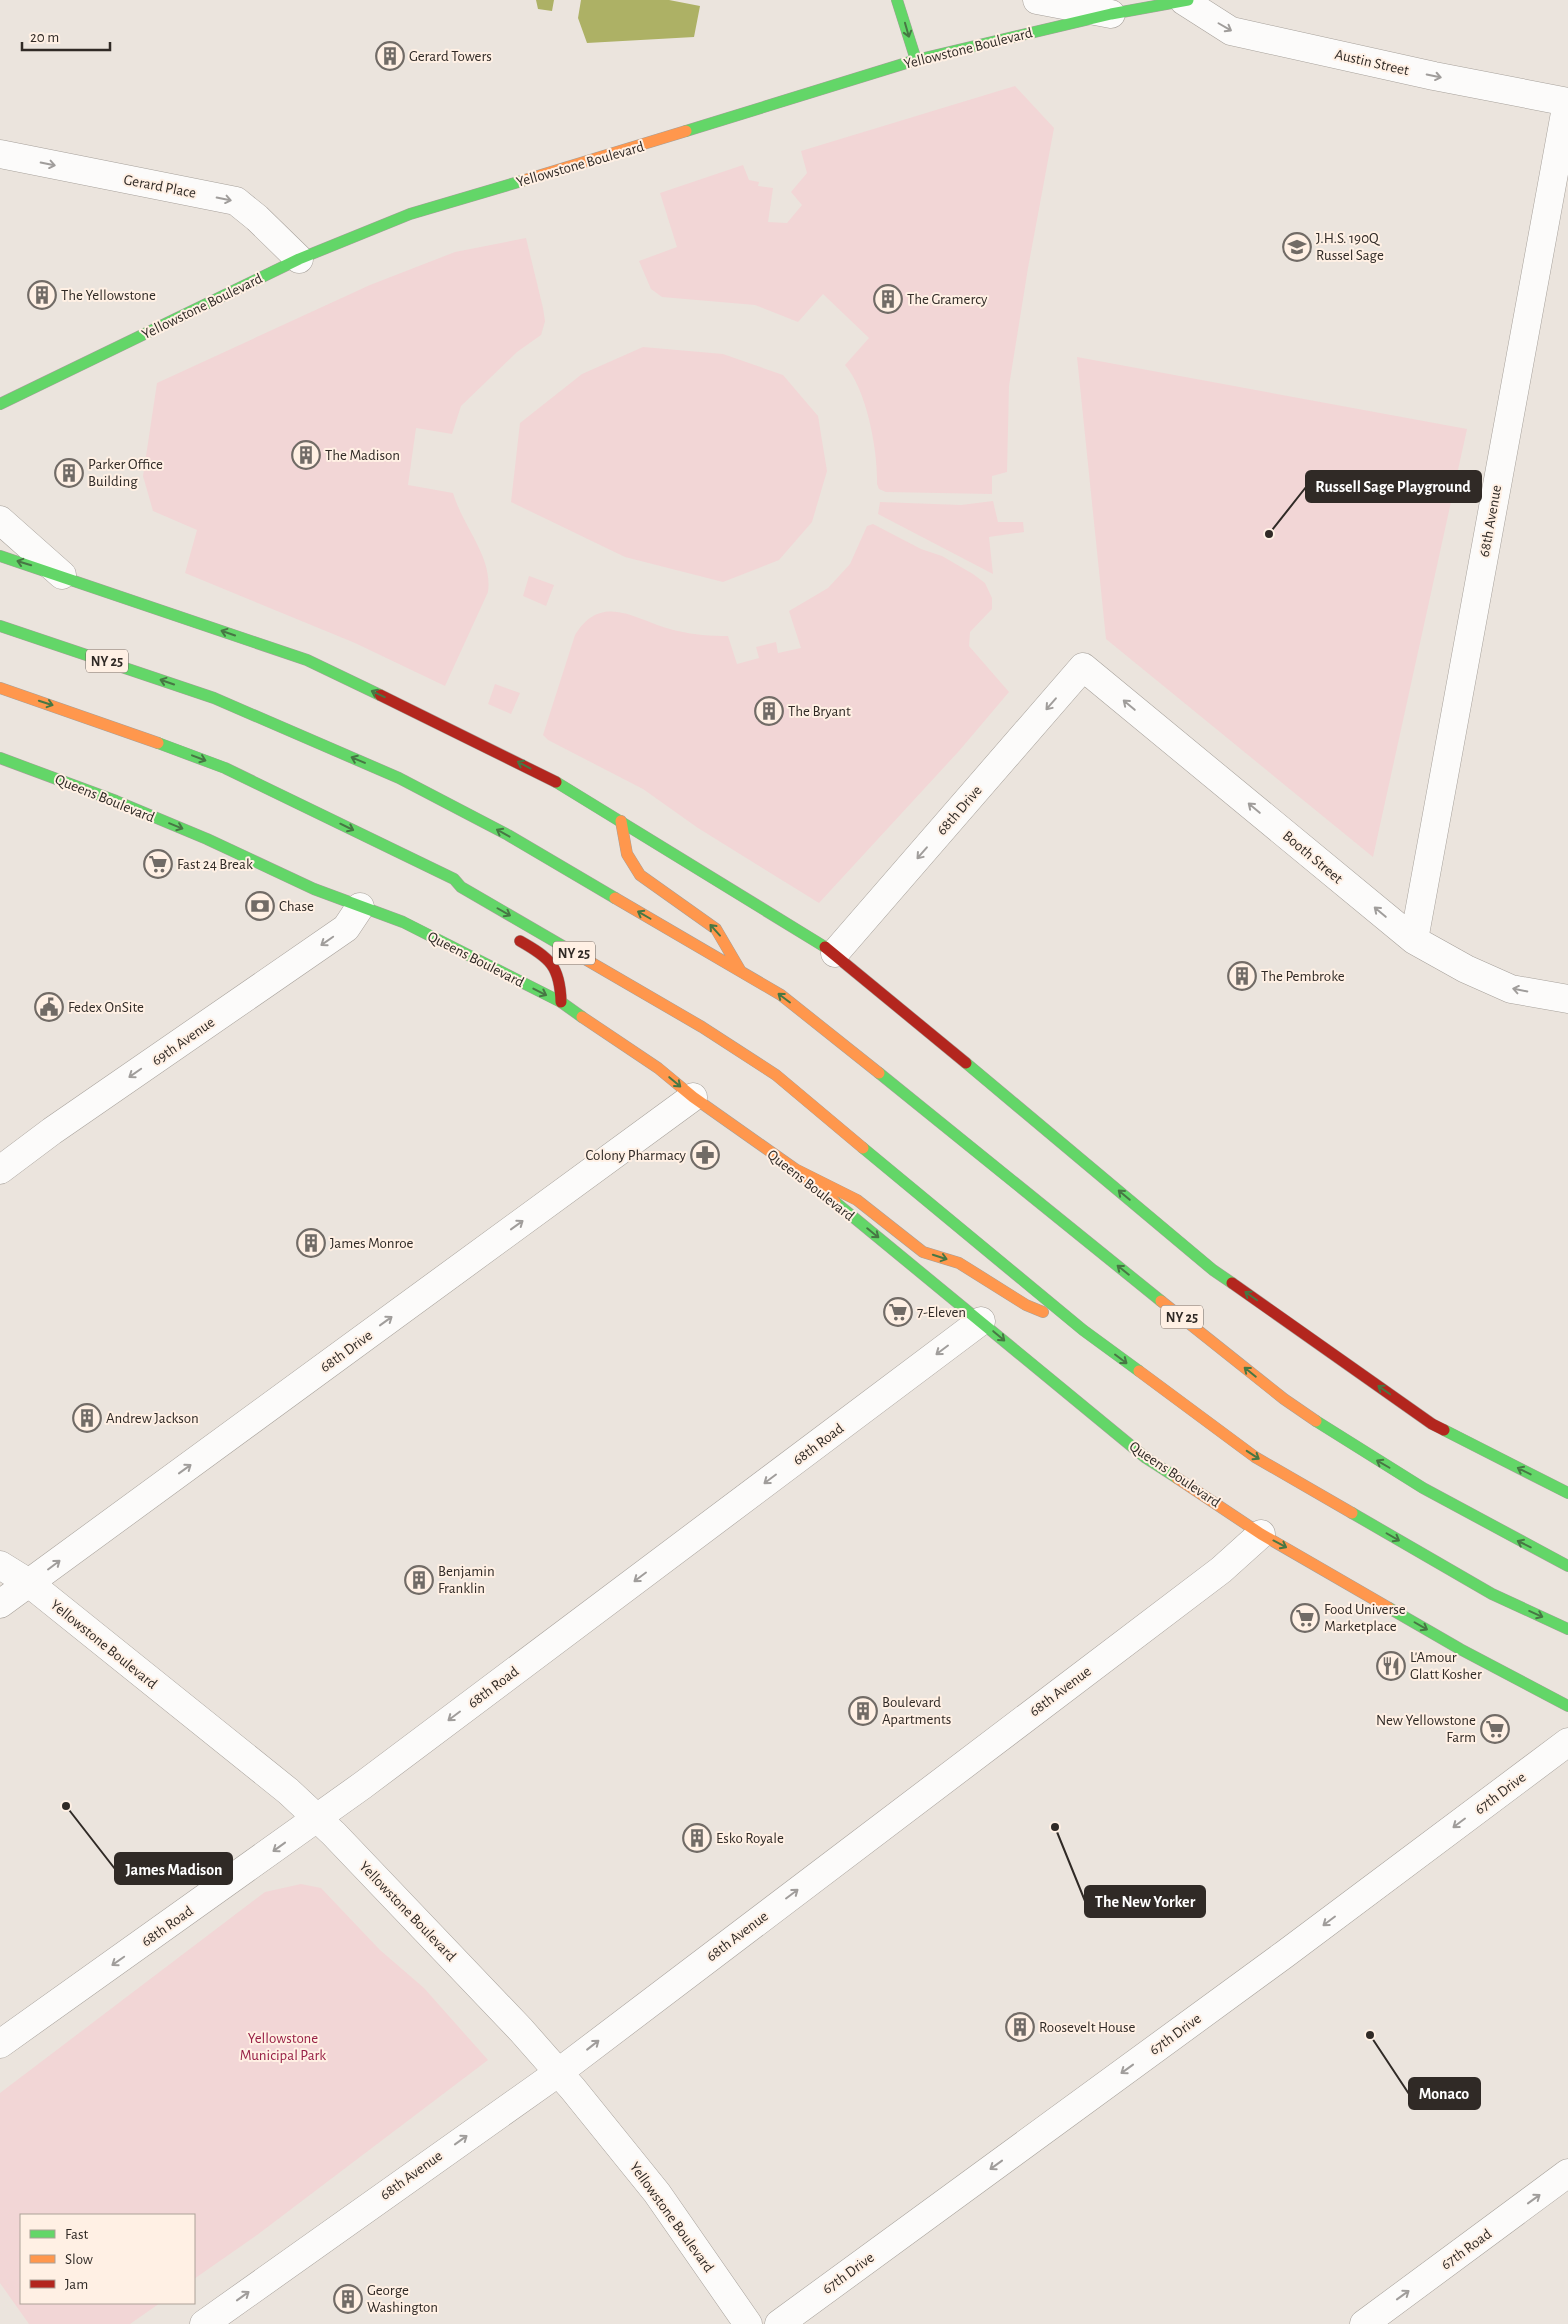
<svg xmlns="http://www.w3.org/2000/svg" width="1568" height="2324" font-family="'Alegreya Sans',sans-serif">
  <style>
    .green { fill: #f2d6d6 }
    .water { fill: #adb165 }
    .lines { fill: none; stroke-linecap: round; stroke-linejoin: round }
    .street-casing { stroke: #a6a09a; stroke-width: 29 }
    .fast-casing { stroke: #a6a09a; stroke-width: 12 }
    .slow-casing { stroke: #a6a09a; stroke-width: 12 }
    .jam-casing { stroke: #a6a09a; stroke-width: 12 }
    .street { stroke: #fcfbfa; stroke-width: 28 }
    .fast { stroke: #63d668; stroke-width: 11 }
    .slow { stroke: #ff974d; stroke-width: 11 }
    .jam { stroke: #b3261e; stroke-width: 11 }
    .oneway { stroke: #a09d9b }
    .oneway2 { stroke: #477744 }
    .labels { text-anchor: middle; stroke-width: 4; stroke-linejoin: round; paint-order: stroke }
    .shield { fill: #fff0e4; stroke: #6e655f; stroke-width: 1 }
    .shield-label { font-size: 14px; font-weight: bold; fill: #302a26 }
    .street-label { font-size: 15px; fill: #302a26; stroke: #fff0e4 }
    .poi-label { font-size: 15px; fill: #302a26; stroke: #fff0e4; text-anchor: start }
    .park-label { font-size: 15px; fill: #982046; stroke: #fff0e4 }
    .leader { fill: none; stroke: #302a26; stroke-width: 2 }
    .callout-dot { fill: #302a26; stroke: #fff0e4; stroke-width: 2 }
    .callout { fill: #302a26; stroke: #302a26; stroke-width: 2 }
    .callout-label { font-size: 16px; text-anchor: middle; font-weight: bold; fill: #fff }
  </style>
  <rect width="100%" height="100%" fill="#ebe4dd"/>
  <path class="green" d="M 1015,86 L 1054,128 L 1028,268 L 1009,386 L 1007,472 L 992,476 L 992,494 L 886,492 L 879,489 L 877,484 C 878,452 867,390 845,365 L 869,338 L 823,294 L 798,322 L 755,305 L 662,297 L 651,289 L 639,261 L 677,247 L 660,193 L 743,165 L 749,180 L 759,182 L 758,186 L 773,188 L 768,222 L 787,223 L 802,205 L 791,192 L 807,173 L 801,151 Z
    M 526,238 L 543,308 L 545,321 L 541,335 L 517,352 L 461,406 L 452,434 L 416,428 L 408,485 L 453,493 C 463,527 493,557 488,592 L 445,686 L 355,643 L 185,573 L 197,530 L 153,511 L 143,476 L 157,383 L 370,285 L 455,252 Z
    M 643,347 L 723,354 L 783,375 L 818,416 L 827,471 L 812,522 L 779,560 L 723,582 L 625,557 L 511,502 L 520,423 L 582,374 Z
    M 1077,357 L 1467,429 L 1373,857 L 1106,639 Z
    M 993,501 L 998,522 L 1023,522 L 1024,532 L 989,537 L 993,574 L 878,514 L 880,502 L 961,505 Z
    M 873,524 L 921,549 L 942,556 L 973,574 L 985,583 L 992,598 L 992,609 L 970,632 L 969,646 L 1009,692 L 959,751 L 819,903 L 698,828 L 643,789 L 548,740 L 543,735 L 575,635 C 603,589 639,623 678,631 C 694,635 711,636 728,636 L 737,664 L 759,658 L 756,647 L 776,642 L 778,653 L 801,648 L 789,611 L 828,588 L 850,564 L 867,526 Z
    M 529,576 L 554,585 L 546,606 L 523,596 Z
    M 495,684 L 520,693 L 511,714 L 488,704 Z
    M 301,1884 L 321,1888 L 380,1950 L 424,1988 L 488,2060 L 257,2235 L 194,2279 L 194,2215 L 21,2215 L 21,2303 L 160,2303 L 130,2324 L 29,2324 L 0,2283 L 0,2093 L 265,1892 Z"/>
  <path class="water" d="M 536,0 L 554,0 L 552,11 L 538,9 Z
    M 581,0 L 669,0 L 700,6 L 694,37 L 587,43 L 578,18 Z"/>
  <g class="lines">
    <defs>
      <path id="street" d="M 1037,0 L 1111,14
        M 1184,1 L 1231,31 L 1434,76 L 1568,102
        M 0,154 L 236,201 L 257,218 L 299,259
        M 0,520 L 62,575
        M 1414,940 L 1567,102
        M 835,953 L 1083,667 L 1414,940 L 1466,969 L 1511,989 L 1568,999
        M 0,1170 L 52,1131 L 346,928 L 360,907
        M 0,1565 L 29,1583 L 288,1791 L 334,1834 L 521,2030 L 573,2089 L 657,2193 L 748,2324
        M 0,1604 L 693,1097
        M 0,2044 L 363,1785 L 981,1321
        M 204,2324 L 559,2072 L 1221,1570 L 1261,1534
        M 779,2324 L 1285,1954 L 1568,1742
        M 1364,2324 L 1568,2173"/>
      <path id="fast" d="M 897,0 L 916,60
        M 686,131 L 916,60 L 1111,14 L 1188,0
        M 0,404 L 299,259 L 410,214 L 525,180
        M 0,556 L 307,660 L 380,695
        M 0,626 L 214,698 L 399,778 L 508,835 L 615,898
        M 158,743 L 225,768 L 454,879 L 461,887 L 585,959
        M 0,758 L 116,801 L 207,839 L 314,889 L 403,922 L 561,1002 L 582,1017
        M 556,782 L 825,947
        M 966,1063 L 1213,1270 L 1232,1283
        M 879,1073 L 1161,1301
        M 863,1148 L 1083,1330 L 1139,1371
        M 835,1202 L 1146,1458 L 1177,1478
        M 1316,1421 L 1423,1488 L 1568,1566
        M 1444,1430 L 1568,1493
        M 1352,1513 L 1492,1594 L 1568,1629
        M 1389,1608 L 1460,1649 L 1568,1706"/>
      <path id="slow" d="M 525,180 L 686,131
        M 0,688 L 158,743
        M 621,821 L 627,854 L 640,875 L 716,929 L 740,970
        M 615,898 L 781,995 L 879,1073
        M 585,959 L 702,1027 L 776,1075 L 863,1148
        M 582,1017 L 658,1068 L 693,1097 L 795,1169 L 835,1202
        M 795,1169 L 857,1200 L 923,1252 L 959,1263 L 1026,1305 L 1043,1312
        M 1161,1301 L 1284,1399 L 1316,1421
        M 1139,1371 L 1255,1457 L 1352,1513
        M 1177,1478 L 1261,1534 L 1389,1608"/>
      <path id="jam" d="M 380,695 L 556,782
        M 520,941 C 550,958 560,966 561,1002
        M 825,947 L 966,1063
        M 1232,1283 L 1432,1424 L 1444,1430"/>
    </defs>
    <use href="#street" class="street-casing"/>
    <use href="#fast" class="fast-casing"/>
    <use href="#slow" class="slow-casing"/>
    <use href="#jam" class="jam-casing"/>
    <use href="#street" class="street"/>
    <use href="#fast" class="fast"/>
    <use href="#slow" class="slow"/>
    <use href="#jam" class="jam"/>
  </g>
  <defs><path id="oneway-shaft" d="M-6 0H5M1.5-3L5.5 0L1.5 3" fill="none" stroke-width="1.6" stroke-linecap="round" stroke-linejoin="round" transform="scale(1.25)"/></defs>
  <g class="oneway">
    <use href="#oneway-shaft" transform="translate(1225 27) rotate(30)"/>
    <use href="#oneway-shaft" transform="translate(1434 76) rotate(12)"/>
    <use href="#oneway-shaft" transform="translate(48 164) rotate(11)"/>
    <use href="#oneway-shaft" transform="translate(224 199) rotate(11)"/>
    <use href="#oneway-shaft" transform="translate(1051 704) rotate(131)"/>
    <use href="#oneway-shaft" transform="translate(1129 705) rotate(-140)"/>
    <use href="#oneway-shaft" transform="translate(1254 808) rotate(-140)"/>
    <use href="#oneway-shaft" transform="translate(922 853) rotate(131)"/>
    <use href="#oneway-shaft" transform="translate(1380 912) rotate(-140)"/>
    <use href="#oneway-shaft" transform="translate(327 941) rotate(145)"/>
    <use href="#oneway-shaft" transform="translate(1520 990) rotate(-169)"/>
    <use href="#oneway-shaft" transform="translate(135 1073) rotate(145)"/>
    <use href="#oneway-shaft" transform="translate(517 1225) rotate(-36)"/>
    <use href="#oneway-shaft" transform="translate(386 1321) rotate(-36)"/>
    <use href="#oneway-shaft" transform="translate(942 1350) rotate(143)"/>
    <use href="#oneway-shaft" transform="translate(185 1469) rotate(-36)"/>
    <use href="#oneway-shaft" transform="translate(770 1479) rotate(143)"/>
    <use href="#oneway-shaft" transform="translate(54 1565) rotate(-37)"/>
    <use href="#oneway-shaft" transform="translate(640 1577) rotate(143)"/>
    <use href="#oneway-shaft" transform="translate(454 1716) rotate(143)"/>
    <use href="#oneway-shaft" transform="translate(1459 1823) rotate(143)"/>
    <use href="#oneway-shaft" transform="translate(279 1847) rotate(144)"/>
    <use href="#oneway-shaft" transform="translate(792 1894) rotate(-37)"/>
    <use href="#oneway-shaft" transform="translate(1329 1921) rotate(143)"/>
    <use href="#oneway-shaft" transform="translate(118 1961) rotate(145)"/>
    <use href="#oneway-shaft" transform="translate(593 2045) rotate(-38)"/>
    <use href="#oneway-shaft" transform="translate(1127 2069) rotate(144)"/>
    <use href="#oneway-shaft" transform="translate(461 2140) rotate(-36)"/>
    <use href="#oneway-shaft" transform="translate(996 2165) rotate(144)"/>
    <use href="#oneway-shaft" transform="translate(1534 2199) rotate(-36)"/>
    <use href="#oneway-shaft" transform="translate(1403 2295) rotate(-36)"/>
    <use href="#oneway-shaft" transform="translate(243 2296) rotate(-36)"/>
  </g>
  <g class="oneway2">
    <use href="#oneway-shaft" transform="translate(907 30) rotate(74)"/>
    <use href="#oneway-shaft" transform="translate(24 563) rotate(-163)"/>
    <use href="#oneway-shaft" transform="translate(228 633) rotate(-161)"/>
    <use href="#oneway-shaft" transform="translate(167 682) rotate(-161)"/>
    <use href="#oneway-shaft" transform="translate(378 694) rotate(-155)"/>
    <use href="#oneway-shaft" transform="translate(46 703) rotate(18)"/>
    <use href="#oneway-shaft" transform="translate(199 758) rotate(21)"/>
    <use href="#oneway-shaft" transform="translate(358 760) rotate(-157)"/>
    <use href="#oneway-shaft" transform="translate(524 765) rotate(-152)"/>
    <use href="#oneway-shaft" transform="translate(176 826) rotate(22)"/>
    <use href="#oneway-shaft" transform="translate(347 827) rotate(26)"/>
    <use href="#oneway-shaft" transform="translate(503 833) rotate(-151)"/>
    <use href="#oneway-shaft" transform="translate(504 912) rotate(30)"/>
    <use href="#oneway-shaft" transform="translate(644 915) rotate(-150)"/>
    <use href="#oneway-shaft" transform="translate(715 930) rotate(-132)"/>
    <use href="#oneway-shaft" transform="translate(540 992) rotate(27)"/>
    <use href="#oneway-shaft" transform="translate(784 998) rotate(-143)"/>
    <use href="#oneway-shaft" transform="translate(675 1082) rotate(40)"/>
    <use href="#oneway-shaft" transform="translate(1124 1195) rotate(-140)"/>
    <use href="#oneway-shaft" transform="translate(873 1233) rotate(39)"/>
    <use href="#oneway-shaft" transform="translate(940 1257) rotate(18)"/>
    <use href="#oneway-shaft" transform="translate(1123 1270) rotate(-141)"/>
    <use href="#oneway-shaft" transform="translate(1251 1296) rotate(-145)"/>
    <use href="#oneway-shaft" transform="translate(999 1336) rotate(40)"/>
    <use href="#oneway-shaft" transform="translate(1121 1359) rotate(37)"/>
    <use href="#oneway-shaft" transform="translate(1250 1372) rotate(-141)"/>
    <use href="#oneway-shaft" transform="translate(1384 1390) rotate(-145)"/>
    <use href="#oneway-shaft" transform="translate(1253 1455) rotate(33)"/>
    <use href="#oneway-shaft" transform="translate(1383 1464) rotate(-150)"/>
    <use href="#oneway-shaft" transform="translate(1524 1471) rotate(-153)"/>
    <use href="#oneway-shaft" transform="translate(1393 1537) rotate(30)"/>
    <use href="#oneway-shaft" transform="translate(1280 1544) rotate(28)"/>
    <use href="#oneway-shaft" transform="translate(1524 1544) rotate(-154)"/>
    <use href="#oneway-shaft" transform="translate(1536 1614) rotate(24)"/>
    <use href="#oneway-shaft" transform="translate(1421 1626) rotate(30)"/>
  </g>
  <defs>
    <symbol id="building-ring" viewBox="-11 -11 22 22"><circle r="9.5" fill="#fff0e4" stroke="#716b66" stroke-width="1.5"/><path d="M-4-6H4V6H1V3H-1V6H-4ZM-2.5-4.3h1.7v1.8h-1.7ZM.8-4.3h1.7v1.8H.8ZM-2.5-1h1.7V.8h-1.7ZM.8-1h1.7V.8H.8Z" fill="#716b66"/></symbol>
    <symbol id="school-ring" viewBox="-11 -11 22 22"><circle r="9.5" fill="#fff0e4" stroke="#716b66" stroke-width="1.5"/><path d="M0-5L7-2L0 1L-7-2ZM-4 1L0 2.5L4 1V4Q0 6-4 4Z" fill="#716b66"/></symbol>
    <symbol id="supermarket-ring" viewBox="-11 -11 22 22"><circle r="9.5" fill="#fff0e4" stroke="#716b66" stroke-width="1.5"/><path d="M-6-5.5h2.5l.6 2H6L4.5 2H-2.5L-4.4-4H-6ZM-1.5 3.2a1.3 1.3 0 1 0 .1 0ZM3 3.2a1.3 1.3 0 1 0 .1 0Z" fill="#716b66"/></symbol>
    <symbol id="bank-ring" viewBox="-11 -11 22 22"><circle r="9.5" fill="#fff0e4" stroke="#716b66" stroke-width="1.5"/><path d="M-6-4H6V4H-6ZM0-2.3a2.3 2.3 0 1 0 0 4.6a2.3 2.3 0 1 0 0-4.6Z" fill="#716b66"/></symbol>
    <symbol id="civic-ring" viewBox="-11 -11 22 22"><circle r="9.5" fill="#fff0e4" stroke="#716b66" stroke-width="1.5"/><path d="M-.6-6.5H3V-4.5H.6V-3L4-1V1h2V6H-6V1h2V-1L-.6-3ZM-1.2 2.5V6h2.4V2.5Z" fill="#716b66"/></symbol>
    <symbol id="pharmacy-ring" viewBox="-11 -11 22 22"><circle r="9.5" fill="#fff0e4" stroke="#716b66" stroke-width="1.5"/><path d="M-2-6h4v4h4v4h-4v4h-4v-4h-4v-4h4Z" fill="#716b66"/></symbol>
    <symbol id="restaurant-ring" viewBox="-11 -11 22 22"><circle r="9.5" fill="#fff0e4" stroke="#716b66" stroke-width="1.5"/><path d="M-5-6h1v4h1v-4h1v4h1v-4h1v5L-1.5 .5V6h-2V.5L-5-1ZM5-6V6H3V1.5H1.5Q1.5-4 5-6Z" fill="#716b66"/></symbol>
  </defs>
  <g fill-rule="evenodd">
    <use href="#building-ring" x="374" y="40" width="32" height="32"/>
    <use href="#school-ring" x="1281" y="231" width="32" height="32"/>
    <use href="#building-ring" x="26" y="279" width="32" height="32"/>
    <use href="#building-ring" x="872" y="283" width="32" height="32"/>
    <use href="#building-ring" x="290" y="439" width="32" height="32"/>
    <use href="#building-ring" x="53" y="457" width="32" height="32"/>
    <use href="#building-ring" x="753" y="695" width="32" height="32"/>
    <use href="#supermarket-ring" x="142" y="848" width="32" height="32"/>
    <use href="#bank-ring" x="244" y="890" width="32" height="32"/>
    <use href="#building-ring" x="1226" y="960" width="32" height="32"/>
    <use href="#civic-ring" x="33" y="991" width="32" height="32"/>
    <use href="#pharmacy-ring" x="689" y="1139" width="32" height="32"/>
    <use href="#building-ring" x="295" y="1227" width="32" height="32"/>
    <use href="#supermarket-ring" x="882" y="1296" width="32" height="32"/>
    <use href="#building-ring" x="71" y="1402" width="32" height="32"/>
    <use href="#building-ring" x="403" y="1564" width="32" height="32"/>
    <use href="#supermarket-ring" x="1289" y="1602" width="32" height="32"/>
    <use href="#restaurant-ring" x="1375" y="1650" width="32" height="32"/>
    <use href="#building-ring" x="847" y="1695" width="32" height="32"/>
    <use href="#supermarket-ring" x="1479" y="1713" width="32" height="32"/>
    <use href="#building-ring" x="681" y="1822" width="32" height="32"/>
    <use href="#building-ring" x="1004" y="2011" width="32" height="32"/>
    <use href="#building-ring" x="332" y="2283" width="32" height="32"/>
  </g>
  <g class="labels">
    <g class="shield">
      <rect x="86" y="649.5" width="42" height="23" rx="4"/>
      <rect x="553" y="941.5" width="42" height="23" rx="4"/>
      <rect x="1161" y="1305.5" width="42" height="23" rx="4"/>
    </g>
    <g class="shield-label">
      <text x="107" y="666">NY 25</text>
      <text x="574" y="958">NY 25</text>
      <text x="1182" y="1322">NY 25</text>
    </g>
    <g class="street-label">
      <text transform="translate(968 48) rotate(-14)" y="5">Yellowstone Boulevard</text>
      <text transform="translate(1372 62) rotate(13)" y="5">Austin Street</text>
      <text transform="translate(580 164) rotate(-16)" y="5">Yellowstone Boulevard</text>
      <text transform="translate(160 186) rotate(11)" y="5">Gerard Place</text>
      <text transform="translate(202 306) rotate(-26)" y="5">Yellowstone Boulevard</text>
      <text transform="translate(1490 521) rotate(-80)" y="5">68th Avenue</text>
      <text transform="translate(105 798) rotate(22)" y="5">Queens Boulevard</text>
      <text transform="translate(959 810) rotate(-49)" y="5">68th Drive</text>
      <text transform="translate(1313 857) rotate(40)" y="5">Booth Street</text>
      <text transform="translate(476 959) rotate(27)" y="5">Queens Boulevard</text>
      <text transform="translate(183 1041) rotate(-35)" y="5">69th Avenue</text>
      <text transform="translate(811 1185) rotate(38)" y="5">Queens Boulevard</text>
      <text transform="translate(346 1351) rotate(-36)" y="5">68th Drive</text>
      <text transform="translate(818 1444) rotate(-37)" y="5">68th Road</text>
      <text transform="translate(1175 1474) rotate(34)" y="5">Queens Boulevard</text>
      <text transform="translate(104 1644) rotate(39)" y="5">Yellowstone Boulevard</text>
      <text transform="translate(493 1687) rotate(-37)" y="5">68th Road</text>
      <text transform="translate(1060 1691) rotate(-37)" y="5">68th Avenue</text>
      <text transform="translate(1500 1793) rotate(-37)" y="5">67th Drive</text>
      <text transform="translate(408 1911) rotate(46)" y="5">Yellowstone Boulevard</text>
      <text transform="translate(167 1926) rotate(-35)" y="5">68th Road</text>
      <text transform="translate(737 1936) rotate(-37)" y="5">68th Avenue</text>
      <text transform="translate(1175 2034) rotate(-36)" y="5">67th Drive</text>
      <text transform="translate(411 2175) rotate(-36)" y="5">68th Avenue</text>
      <text transform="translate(672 2217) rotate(54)" y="5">Yellowstone Boulevard</text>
      <text transform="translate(1466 2249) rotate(-36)" y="5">67th Road</text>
      <text transform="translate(848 2273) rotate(-36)" y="5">67th Drive</text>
    </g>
    <g class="poi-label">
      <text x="409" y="61">Gerard Towers</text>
      <text x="1316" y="243">J.H.S. 190Q<tspan x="1316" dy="17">Russel Sage</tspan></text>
      <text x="61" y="300">The Yellowstone</text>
      <text x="907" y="304">The Gramercy</text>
      <text x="325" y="460">The Madison</text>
      <text x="88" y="469">Parker Office<tspan x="88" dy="17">Building</tspan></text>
      <text x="788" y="716">The Bryant</text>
      <text x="177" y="869">Fast 24 Break</text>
      <text x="279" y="911">Chase</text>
      <text x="1261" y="981">The Pembroke</text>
      <text x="68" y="1012">Fedex OnSite</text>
      <text x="686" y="1160" text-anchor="end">Colony Pharmacy</text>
      <text x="330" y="1248">James Monroe</text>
      <text x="917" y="1317">7-Eleven</text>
      <text x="106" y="1423">Andrew Jackson</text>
      <text x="438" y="1576">Benjamin<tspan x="438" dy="17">Franklin</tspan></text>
      <text x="1324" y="1614">Food Universe<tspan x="1324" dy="17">Marketplace</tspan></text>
      <text x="1410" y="1662">L'Amour<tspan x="1410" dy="17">Glatt Kosher</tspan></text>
      <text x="882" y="1707">Boulevard<tspan x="882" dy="17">Apartments</tspan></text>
      <text x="1476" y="1725" text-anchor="end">New Yellowstone<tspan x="1476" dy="17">Farm</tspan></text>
      <text x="716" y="1843">Esko Royale</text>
      <text x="1039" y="2032">Roosevelt House</text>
      <text x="367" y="2295">George<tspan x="367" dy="17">Washington</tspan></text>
    </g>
    <g class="park-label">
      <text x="283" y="2043">Yellowstone<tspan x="283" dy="17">Municipal Park</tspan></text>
    </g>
  </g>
  <path class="leader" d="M1269 534L1306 487M66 1806L115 1869M1055 1827L1085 1901M1370 2035L1409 2094"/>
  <g class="callout-dot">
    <circle cx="1269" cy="534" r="5"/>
    <circle cx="66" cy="1806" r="5"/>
    <circle cx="1055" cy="1827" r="5"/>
    <circle cx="1370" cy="2035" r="5"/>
  </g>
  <g class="callout">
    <rect x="1306" y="471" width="175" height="31" rx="5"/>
    <rect x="115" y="1853" width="117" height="31" rx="5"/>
    <rect x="1085" y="1886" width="120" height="31" rx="5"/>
    <rect x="1409" y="2078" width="71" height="31" rx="5"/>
  </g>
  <g class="callout-label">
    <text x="1393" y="492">Russell Sage Playground</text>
    <text x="174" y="1875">James Madison</text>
    <text x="1145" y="1907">The New Yorker</text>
    <text x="1444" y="2099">Monaco</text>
  </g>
  <rect x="20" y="2214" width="175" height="90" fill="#fff0e4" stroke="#aca198"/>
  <rect x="30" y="2230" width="25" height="8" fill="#63d668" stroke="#aca198"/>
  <text x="65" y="2239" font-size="15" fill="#302a26">Fast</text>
  <rect x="30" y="2255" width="25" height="8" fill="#ff974d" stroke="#aca198"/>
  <text x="65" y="2264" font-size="15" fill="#302a26">Slow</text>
  <rect x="30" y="2280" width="25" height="8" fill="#b3261e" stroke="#aca198"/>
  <text x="65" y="2289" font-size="15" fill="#302a26">Jam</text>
  <path d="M22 42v8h88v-8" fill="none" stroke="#302a26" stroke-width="2.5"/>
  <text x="30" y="42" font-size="15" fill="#302a26" stroke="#fff0e4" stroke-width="4" paint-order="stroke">20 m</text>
</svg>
